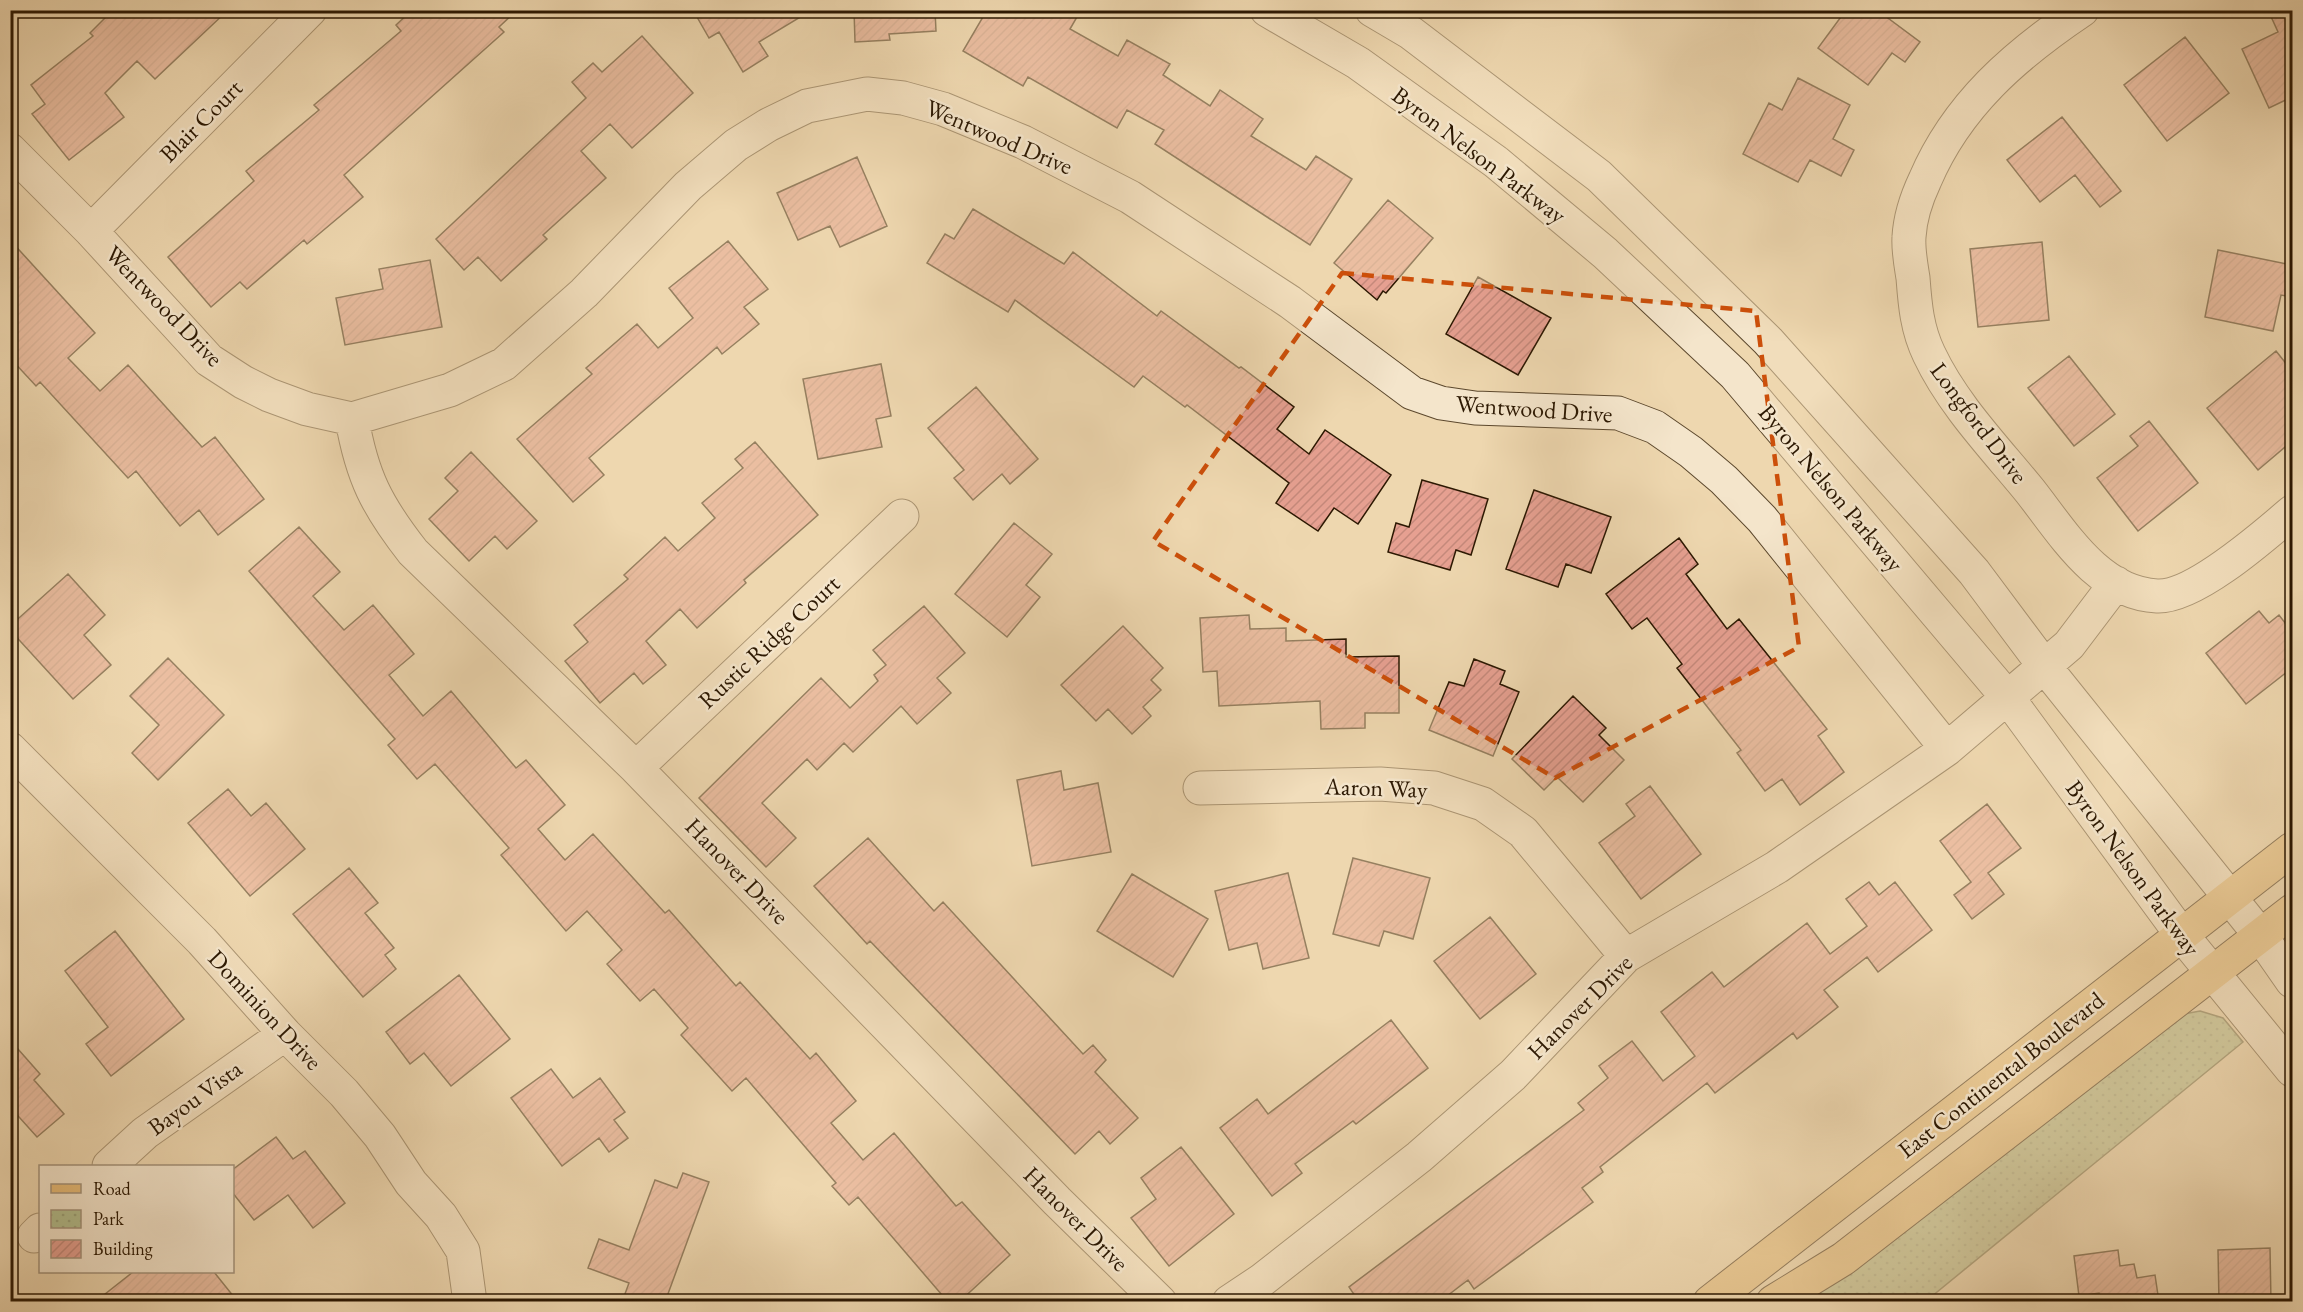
<svg xmlns="http://www.w3.org/2000/svg" width="2303" height="1312" font-family="'EB Garamond',serif">
  <style>
    .park { fill: url(#park-dots); stroke: #706c48; stroke-width: 1.5 }
    .building { fill: url(#building-hatch); stroke: #2c1802; stroke-width: 1.5 }
    .lines { fill: none; stroke-linecap: round; stroke-linejoin: round }
    .minor-casing { stroke: #5c482d; stroke-width: 35 }
    .major-casing { stroke: #2c1802; stroke-width: 35 }
    .minor { stroke: #f4e5cb; stroke-width: 33 }
    .major { stroke: #e7bc78; stroke-width: 33 }
    .marked { fill: none; stroke: #cc4f0a; stroke-width: 4.5; stroke-dasharray: 12 8; stroke-linejoin: round }
    .labels { text-anchor: middle; stroke-width: 5; stroke-linejoin: round; paint-order: stroke }
    .street-label { font-size: 24px; fill: #2c1802; stroke: #f4e5cb }
  </style>
  <defs>
    <pattern id="park-dots" width="8" height="8" patternUnits="userSpaceOnUse" patternTransform="scale(1.5)"><rect width="8" height="8" fill="#b3bf8f"/><path d="M2 2h.1M6 6h.1" fill="none" stroke="#9aa37a" stroke-width="1.8" stroke-linecap="round"/></pattern>
    <pattern id="building-hatch" width="6" height="6" patternUnits="userSpaceOnUse" patternTransform="scale(1.5)"><rect width="6" height="6" fill="#e6a091"/><path d="M-1 1l2-2M0 6l6-6M5 7l2-2" fill="none" stroke="#c5897b"/></pattern>
  </defs>
  <rect width="100%" height="100%" fill="#eed7af"/>
  <filter id="stains"><feTurbulence type="fractalNoise" baseFrequency=".00333" numOctaves="4"/><feColorMatrix values="0 0 0 0 .2 0 0 0 0 .09 0 0 0 0 .02 0 0 0 .5 -.17"/></filter>
  <radialGradient id="worn" r=".72"><stop offset=".6" stop-color="#630" stop-opacity="0"/><stop offset="1" stop-color="#630" stop-opacity=".3"/></radialGradient>
  <path class="park" d="M 2200,1011 L 2223,1018 L 2243,1042 L 1926,1301 L 1802,1302 L 2184,1014 Z"/>
  <path class="building" d="M 113,10 L 228,10 L 155,79 L 137,61 L 105,93 L 124,117 L 69,160 L 32,114 L 45,104 L 31,85 L 93,36 L 90,33 Z
    M 412,10 L 517,10 L 499,27 L 504,32 L 344,175 L 363,197 L 307,244 L 304,240 L 247,289 L 240,282 L 211,307 L 168,257 L 254,181 L 246,171 L 319,110 L 314,105 L 401,31 L 396,25 Z
    M 693,10 L 812,10 L 759,42 L 768,56 L 743,72 L 719,32 L 709,38 Z
    M 854,10 L 935,10 L 936,31 L 889,34 L 890,40 L 855,42 Z
    M 987,10 L 1081,10 L 1070,29 L 1118,56 L 1127,40 L 1170,64 L 1163,75 L 1210,106 L 1220,90 L 1263,119 L 1251,136 L 1306,170 L 1316,156 L 1352,179 L 1310,245 L 1155,144 L 1164,130 L 1127,110 L 1117,128 L 1028,77 L 1023,86 L 963,51 Z
    M 1846,10 L 1877,10 L 1920,42 L 1905,62 L 1892,53 L 1868,85 L 1818,48 Z
    M 2268,10 L 2292,10 L 2292,97 L 2269,108 L 2242,49 L 2278,32 Z
    M 642,36 L 693,93 L 632,148 L 610,124 L 581,151 L 606,178 L 543,235 L 547,239 L 501,281 L 478,257 L 464,270 L 436,239 L 586,98 L 572,82 L 593,63 L 602,72 Z
    M 2185,37 L 2229,93 L 2167,141 L 2124,85 Z
    M 1798,78 L 1850,105 L 1833,139 L 1854,150 L 1841,176 L 1810,160 L 1798,182 L 1743,154 L 1769,103 L 1782,110 Z
    M 2062,117 L 2121,191 L 2100,207 L 2075,175 L 2040,202 L 2007,160 Z
    M 857,157 L 887,226 L 840,247 L 830,226 L 798,240 L 777,193 Z
    M 1388,200 L 1433,238 L 1386,293 L 1383,291 L 1377,300 L 1334,263 Z
    M 973,209 L 1064,264 L 1073,252 L 1157,316 L 1161,311 L 1239,368 L 1241,367 L 1294,407 L 1277,429 L 1309,454 L 1325,430 L 1391,475 L 1358,524 L 1334,508 L 1318,531 L 1276,503 L 1289,483 L 1187,405 L 1185,407 L 1143,376 L 1134,387 L 1015,300 L 1008,312 L 927,263 L 945,234 L 954,239 Z
    M 10,240 L 95,333 L 68,358 L 100,391 L 128,365 L 202,447 L 215,437 L 264,499 L 218,535 L 199,510 L 180,526 L 136,471 L 128,478 L 40,382 L 36,386 L 10,358 Z
    M 728,241 L 768,289 L 744,307 L 759,324 L 722,354 L 717,347 L 589,458 L 604,475 L 573,502 L 517,439 L 592,374 L 586,368 L 637,324 L 658,348 L 693,318 L 669,288 Z
    M 2042,242 L 2049,320 L 1978,327 L 1970,249 Z
    M 2218,250 L 2292,265 L 2292,297 L 2281,295 L 2273,331 L 2205,317 Z
    M 430,260 L 442,327 L 345,345 L 336,298 L 383,289 L 379,269 Z
    M 1478,277 L 1551,318 L 1518,375 L 1446,334 Z
    M 2276,351 L 2292,371 L 2292,441 L 2258,470 L 2207,408 Z
    M 2069,356 L 2115,414 L 2074,446 L 2028,388 Z
    M 881,364 L 891,416 L 876,419 L 882,447 L 818,459 L 803,379 Z
    M 976,387 L 1038,459 L 1010,484 L 1002,474 L 973,500 L 954,478 L 964,470 L 928,428 Z
    M 2149,421 L 2198,483 L 2138,531 L 2097,478 L 2138,446 L 2130,436 Z
    M 755,442 L 818,515 L 744,580 L 746,583 L 697,628 L 680,609 L 646,641 L 666,665 L 643,684 L 634,673 L 600,703 L 565,661 L 588,642 L 574,625 L 628,579 L 624,575 L 665,537 L 678,551 L 715,518 L 702,503 L 743,468 L 735,459 Z
    M 471,452 L 537,521 L 507,549 L 495,536 L 469,561 L 429,519 L 458,491 L 445,478 Z
    M 1422,480 L 1488,499 L 1471,555 L 1456,550 L 1450,570 L 1388,552 L 1396,523 L 1409,527 Z
    M 1534,490 L 1611,517 L 1591,573 L 1566,564 L 1558,587 L 1506,569 Z
    M 1014,523 L 1052,554 L 1026,585 L 1040,597 L 1007,637 L 955,594 Z
    M 299,527 L 340,572 L 313,596 L 344,630 L 373,605 L 414,654 L 389,675 L 423,716 L 451,691 L 516,768 L 526,760 L 565,805 L 538,829 L 565,860 L 593,834 L 665,913 L 669,910 L 736,986 L 740,982 L 810,1059 L 816,1053 L 856,1101 L 831,1123 L 863,1160 L 894,1133 L 956,1206 L 962,1202 L 1010,1255 L 959,1302 L 948,1302 L 858,1197 L 849,1205 L 832,1186 L 836,1183 L 746,1078 L 732,1091 L 681,1035 L 688,1028 L 654,989 L 640,1001 L 607,964 L 622,950 L 587,911 L 566,931 L 501,855 L 509,848 L 435,764 L 417,779 L 388,745 L 395,739 L 249,571 Z
    M 1679,538 L 1698,564 L 1686,574 L 1727,629 L 1739,619 L 1827,729 L 1818,736 L 1844,772 L 1800,805 L 1782,779 L 1765,791 L 1737,753 L 1741,750 L 1677,668 L 1682,664 L 1647,618 L 1632,629 L 1606,594 Z
    M 68,574 L 105,615 L 84,635 L 111,665 L 73,699 L 10,630 L 10,626 Z
    M 924,606 L 965,653 L 937,678 L 951,693 L 917,724 L 901,706 L 853,752 L 844,743 L 817,770 L 807,759 L 762,803 L 796,838 L 766,867 L 699,798 L 821,678 L 850,708 L 878,681 L 874,675 L 886,665 L 873,650 Z
    M 2259,611 L 2269,623 L 2279,615 L 2292,632 L 2292,668 L 2246,704 L 2206,653 Z
    M 1249,615 L 1250,629 L 1286,628 L 1286,641 L 1346,639 L 1346,657 L 1399,656 L 1399,713 L 1365,713 L 1365,728 L 1321,729 L 1320,701 L 1219,706 L 1217,671 L 1203,672 L 1200,618 Z
    M 1123,626 L 1163,668 L 1151,680 L 1161,690 L 1143,707 L 1151,716 L 1132,734 L 1108,709 L 1096,721 L 1061,685 Z
    M 168,658 L 224,715 L 158,780 L 132,753 L 159,725 L 130,696 Z
    M 1474,659 L 1505,671 L 1500,684 L 1519,692 L 1493,756 L 1429,730 L 1449,682 L 1464,686 Z
    M 1573,696 L 1606,728 L 1599,735 L 1624,760 L 1583,802 L 1557,777 L 1544,790 L 1512,759 Z
    M 1061,771 L 1064,790 L 1098,783 L 1111,852 L 1032,866 L 1017,780 Z
    M 1650,786 L 1701,854 L 1641,899 L 1599,843 L 1635,816 L 1626,804 Z
    M 228,789 L 251,816 L 266,803 L 305,849 L 250,896 L 188,823 Z
    M 1987,804 L 2021,848 L 1988,873 L 2004,894 L 1972,919 L 1954,895 L 1971,882 L 1940,841 Z
    M 868,838 L 934,911 L 943,902 L 1083,1054 L 1093,1045 L 1106,1060 L 1095,1072 L 1138,1118 L 1110,1144 L 1099,1131 L 1075,1154 L 870,941 L 867,944 L 814,886 Z
    M 1353,858 L 1430,878 L 1413,939 L 1384,931 L 1379,946 L 1333,934 Z
    M 349,868 L 378,903 L 365,913 L 394,948 L 385,955 L 396,969 L 363,997 L 293,914 Z
    M 1288,873 L 1309,958 L 1263,969 L 1257,943 L 1229,950 L 1215,891 Z
    M 1132,874 L 1208,919 L 1173,977 L 1097,931 Z
    M 1869,882 L 1879,895 L 1895,882 L 1932,930 L 1878,972 L 1867,957 L 1824,990 L 1838,1007 L 1797,1039 L 1793,1033 L 1715,1093 L 1707,1083 L 1600,1167 L 1603,1172 L 1582,1188 L 1593,1202 L 1474,1289 L 1468,1280 L 1439,1302 L 1359,1302 L 1349,1287 L 1584,1110 L 1578,1103 L 1608,1078 L 1599,1066 L 1632,1041 L 1663,1081 L 1695,1056 L 1661,1012 L 1712,972 L 1724,987 L 1807,923 L 1830,954 L 1867,926 L 1846,899 Z
    M 1490,917 L 1536,974 L 1480,1019 L 1434,961 Z
    M 115,931 L 184,1019 L 111,1076 L 86,1044 L 108,1027 L 65,971 Z
    M 459,975 L 510,1039 L 451,1086 L 424,1053 L 410,1064 L 386,1032 Z
    M 1391,1020 L 1428,1068 L 1356,1124 L 1353,1121 L 1295,1164 L 1302,1173 L 1272,1196 L 1220,1128 L 1257,1099 L 1268,1114 Z
    M 10,1040 L 40,1074 L 34,1080 L 64,1114 L 37,1137 L 10,1107 Z
    M 551,1069 L 573,1098 L 600,1078 L 625,1112 L 614,1120 L 628,1138 L 609,1152 L 599,1138 L 562,1166 L 511,1098 Z
    M 276,1137 L 293,1159 L 305,1151 L 345,1203 L 313,1228 L 288,1195 L 254,1220 L 232,1192 L 232,1170 Z
    M 1181,1147 L 1234,1214 L 1169,1266 L 1131,1218 L 1156,1199 L 1141,1178 Z
    M 683,1173 L 709,1182 L 665,1302 L 622,1302 L 629,1283 L 588,1268 L 599,1239 L 629,1250 L 655,1180 L 677,1188 Z
    M 2270,1248 L 2271,1302 L 2219,1302 L 2218,1250 Z
    M 2118,1250 L 2120,1266 L 2134,1264 L 2137,1278 L 2155,1275 L 2159,1302 L 2101,1302 L 2099,1293 L 2079,1296 L 2074,1256 Z
    M 133,1272 L 214,1272 L 238,1302 L 95,1302 Z"/>
  <g class="lines">
    <defs>
      <path id="minor" d="M 1267,10 L 1358,63 L 1496,162 L 1605,253 L 1735,375 L 2008,698 L 2181,934 L 2292,1070
        M 1372,10 L 1411,33 L 1599,176 L 1768,341 L 1974,572 L 2045,667 L 2260,935 L 2292,981
        M 2082,10 C 2015,55 1957,105 1925,180 C 1917,197 1910,218 1909,237 C 1908,250 1911,265 1913,278 C 1915,305 1917,329 1929,354 C 1953,405 1995,448 2030,491 C 2063,533 2098,593 2157,596 C 2194,598 2264,536 2292,512
        M 10,150 L 91,231 L 209,360 L 243,382 L 269,395 L 307,409 L 352,419 L 450,390 L 504,364 L 584,293 L 688,186 L 736,145 L 768,125 L 807,106 L 867,94 L 903,98 L 943,109 L 1023,142 L 1130,197 L 1290,302 L 1412,393 L 1441,403 L 1475,408 L 1618,413 L 1655,427 L 1691,452 L 1724,480 L 1762,519 L 1947,749
        M 91,231 L 310,10
        M 352,419 C 362,477 377,506 413,552 L 636,768 L 1057,1201 L 1160,1302
        M 10,749 L 202,941 L 285,1034 L 344,1093 L 380,1136 L 411,1183 L 441,1216 L 463,1251 L 470,1302
        M 636,768 L 902,516
        M 1200,788 L 1380,784 L 1434,788 L 1483,804 L 1523,832 L 1626,956
        M 109,1166 L 145,1133 L 285,1034
        M 34,1236 L 40,1230
        M 1229,1302 L 1262,1280 L 1419,1157 L 1513,1075 L 1626,956 L 1777,867 L 1947,749 L 2069,645 L 2116,583"/>
      <path id="major" d="M 1710,1302 L 2292,849
        M 1773,1302 L 1843,1259 L 2292,911"/>
    </defs>
    <use href="#minor" class="minor-casing"/>
    <use href="#major" class="major-casing"/>
    <use href="#minor" class="minor"/>
    <use href="#major" class="major"/>
  </g>
  <path d="M0 0H2303V1312H0ZM 1342,273 L 1756,311 L 1799,647 L 1555,778 L 1153,541 Z" fill="#eed7af" fill-opacity=".55" fill-rule="evenodd"/>
  <path class="marked" d="M 1342,273 L 1756,311 L 1799,647 L 1555,778 L 1153,541 Z"/>
  <g class="labels">
    <g class="street-label">
      <text transform="translate(201 121) rotate(-45)" y="8">Blair Court</text>
      <text transform="translate(999 137) rotate(23)" y="8">Wentwood Drive</text>
      <text transform="translate(1479 155) rotate(37)" y="8">Byron Nelson Parkway</text>
      <text transform="translate(164 306) rotate(46)" y="8">Wentwood Drive</text>
      <text transform="translate(1534 409) rotate(4)" y="8">Wentwood Drive</text>
      <text transform="translate(1979 423) rotate(53)" y="8">Longford Drive</text>
      <text transform="translate(1831 488) rotate(50)" y="8">Byron Nelson Parkway</text>
      <text transform="translate(769 642) rotate(-43)" y="8">Rustic Ridge Court</text>
      <text transform="translate(1376 788) rotate(2)" y="8">Aaron Way</text>
      <text transform="translate(2133 868) rotate(54)" y="8">Byron Nelson Parkway</text>
      <text transform="translate(737 871) rotate(46)" y="8">Hanover Drive</text>
      <text transform="translate(1580 1007) rotate(-45)" y="8">Hanover Drive</text>
      <text transform="translate(265 1010) rotate(47)" y="8">Dominion Drive</text>
      <text transform="translate(2001 1075) rotate(-38)" y="8">East Continental Boulevard</text>
      <text transform="translate(195 1098) rotate(-36)" y="8">Bayou Vista</text>
      <text transform="translate(1076 1219) rotate(45)" y="8">Hanover Drive</text>
    </g>
  </g>
  <rect width="2303" height="1312" fill="none" stroke="#eed7af" stroke-width="36"/>
  <rect x="12" y="12" width="2279" height="1288" fill="none" stroke="#2c1802" stroke-width="3"/>
  <rect x="18" y="18" width="2267" height="1276" fill="none" stroke="#2c1802" stroke-width="1.5"/>
  <rect x="39" y="1165" width="195" height="108" fill="#f4e5cb" stroke="#a4937b" stroke-width="1.5"/>
  <rect x="51" y="1184" width="30" height="9" fill="#e7bc78" stroke="#a4937b" stroke-width="1.5"/>
  <text x="93" y="1195" font-size="18" fill="#2c1802">Road</text>
  <rect x="51" y="1210" width="30" height="18" fill="url(#park-dots)" stroke="#a4937b" stroke-width="1.5"/>
  <text x="93" y="1225" font-size="18" fill="#2c1802">Park</text>
  <rect x="51" y="1240" width="30" height="18" fill="url(#building-hatch)" stroke="#a4937b" stroke-width="1.5"/>
  <text x="93" y="1255" font-size="18" fill="#2c1802">Building</text>
  <rect width="100%" height="100%" filter="url(#stains)"/>
  <rect width="100%" height="100%" fill="url(#worn)"/>
</svg>
